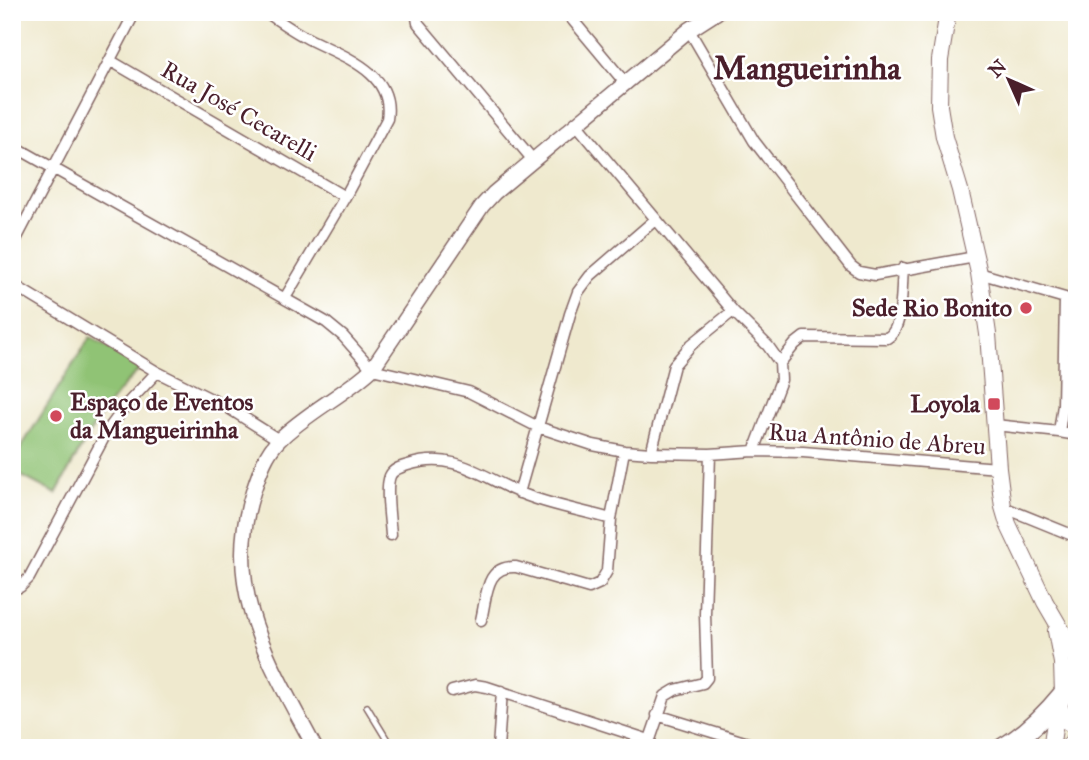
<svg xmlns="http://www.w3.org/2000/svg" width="1089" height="760" font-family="'IM FELL Great Primer',serif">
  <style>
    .green { fill: #90c374; stroke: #6d7150; stroke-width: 2 }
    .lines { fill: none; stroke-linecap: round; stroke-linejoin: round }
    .service-casing { stroke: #846664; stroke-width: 8 }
    .minor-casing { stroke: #846664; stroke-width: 13 }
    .tertiary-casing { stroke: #846664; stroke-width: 17 }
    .secondary-casing { stroke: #846664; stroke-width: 18 }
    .motorway-casing { stroke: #846664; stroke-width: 22 }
    .service { stroke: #fff; stroke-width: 5 }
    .minor { stroke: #fff; stroke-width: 10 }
    .tertiary { stroke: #fff; stroke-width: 14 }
    .secondary { stroke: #fff; stroke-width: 16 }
    .motorway { stroke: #fff; stroke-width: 19 }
    .poi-dot { fill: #d1495b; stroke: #fff; stroke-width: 2.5 }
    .labels { text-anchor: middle; stroke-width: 5; stroke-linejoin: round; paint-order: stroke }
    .street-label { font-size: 24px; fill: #4a1f2b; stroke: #fff }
    .poi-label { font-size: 24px; font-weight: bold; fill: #4a1f2b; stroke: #fff; text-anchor: end }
    .district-label { font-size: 32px; font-weight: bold; fill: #4a1f2b; stroke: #fff }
  </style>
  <rect width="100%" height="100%" fill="#fff"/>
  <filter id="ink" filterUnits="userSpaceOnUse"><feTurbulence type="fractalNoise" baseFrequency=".0143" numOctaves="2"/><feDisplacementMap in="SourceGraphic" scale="14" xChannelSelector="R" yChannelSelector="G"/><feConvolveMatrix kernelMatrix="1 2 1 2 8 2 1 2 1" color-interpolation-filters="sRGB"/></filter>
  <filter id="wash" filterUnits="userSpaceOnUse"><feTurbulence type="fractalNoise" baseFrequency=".00686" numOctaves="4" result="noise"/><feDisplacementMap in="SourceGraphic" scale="28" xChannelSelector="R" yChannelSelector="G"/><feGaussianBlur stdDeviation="1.57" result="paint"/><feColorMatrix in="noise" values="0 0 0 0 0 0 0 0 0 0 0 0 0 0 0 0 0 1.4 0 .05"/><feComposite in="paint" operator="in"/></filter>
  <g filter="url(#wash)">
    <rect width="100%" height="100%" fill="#efe9ce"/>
    <path class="green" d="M 90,337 L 141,368 C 103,403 80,449 56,494 L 12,471 L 12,462 Z"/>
  </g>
  <g filter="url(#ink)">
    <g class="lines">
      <defs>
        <path id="service" d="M 367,707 L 392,748"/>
        <path id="minor" d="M 266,12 C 279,21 293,31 307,38 C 341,56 395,71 387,119 L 345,197 L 285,298
          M 416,12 L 418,23 L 533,160
          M 566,12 L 626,84
          M 689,30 L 754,141 L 851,266 L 859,272 L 875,275 L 975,257
          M 111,61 L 345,197
          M 577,125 L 733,311 L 768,346 L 780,363 L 781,380 L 754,451
          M 12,145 L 326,322 L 343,336 L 372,369 L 469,392 L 538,427 L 593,445 L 624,451 L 651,453 L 710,454 L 754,451 L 803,452 L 998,468
          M 12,247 L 135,12
          M 979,273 L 1065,298 L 1063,405 L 1059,432 L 995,425
          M 12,284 L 157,372
          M 780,363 L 795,344 L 804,337 L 887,338 C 904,329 901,286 903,268
          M 1059,432 L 1077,435
          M 651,453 L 674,365 L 691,345 L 733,311
          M 519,493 L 570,314 L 578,292 L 590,276 L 656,219
          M 1003,507 L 1077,537
          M 391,535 C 390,520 385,488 390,476 C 393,469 401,467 408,465 C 454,451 479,475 518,492 C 547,505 581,510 611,519
          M 12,589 L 20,587 L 29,578 L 108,430 L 127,404 L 157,372 L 227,407 L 279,440
          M 481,620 C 487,596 485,565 516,567 L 589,588 L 600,583 L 607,571 L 611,519 L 624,451
          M 452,691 L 475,685 L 487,687 L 649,740
          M 657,715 L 764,748
          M 498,748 L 502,691
          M 647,748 L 665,696 L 675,690 L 703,683 L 707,678 L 705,614 L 710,454"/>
        <path id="tertiary" d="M 315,748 C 271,664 221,591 253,492 C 259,474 265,454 279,440 C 306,413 344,395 372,369 L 482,206 L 494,193 L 689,30 L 717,12"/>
        <path id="secondary" d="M 948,12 L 940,60 L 939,106 L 944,137 L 960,190 L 979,273 L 988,334 L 998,468 L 1003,507 L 1008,524 L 1045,602 L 1077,657
          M 1056,631 L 1062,663 L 1063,694
          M 1060,707 L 1065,720 L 1077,728
          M 1051,748 C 1055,728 1055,692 1077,685
          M 1066,748 L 1077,738"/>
        <path id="motorway" d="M 1003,748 C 1027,734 1045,716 1063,694"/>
      </defs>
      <use href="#service" class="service-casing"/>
      <use href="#minor" class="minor-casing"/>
      <use href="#tertiary" class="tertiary-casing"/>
      <use href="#secondary" class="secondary-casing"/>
      <use href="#motorway" class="motorway-casing"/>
      <use href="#service" class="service"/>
      <use href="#minor" class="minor"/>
      <use href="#tertiary" class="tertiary"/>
      <use href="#secondary" class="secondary"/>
      <use href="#motorway" class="motorway"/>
    </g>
  </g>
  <g class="poi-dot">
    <circle cx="1026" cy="308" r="7"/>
    <rect x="987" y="397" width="14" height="14" rx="3.5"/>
    <circle cx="56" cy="416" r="7"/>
  </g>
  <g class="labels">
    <g class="street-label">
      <text transform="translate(239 111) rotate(30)" y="8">Rua José Cecarelli</text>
      <text transform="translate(877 439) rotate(4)" y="8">Rua Antônio de Abreu</text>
    </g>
    <g class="poi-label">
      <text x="1012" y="316">Sede Rio Bonito</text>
      <text x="70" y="410" text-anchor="start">Espaço de Eventos<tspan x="70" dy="28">da Mangueirinha</tspan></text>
      <text x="980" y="412">Loyola</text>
    </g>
    <g class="district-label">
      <text x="807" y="79">Mangueirinha</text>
    </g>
  </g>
  <rect width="1089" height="760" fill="none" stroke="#fff" stroke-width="42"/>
  <g transform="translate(1009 80) rotate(315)" stroke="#ffffff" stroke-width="5" paint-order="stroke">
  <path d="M0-5L12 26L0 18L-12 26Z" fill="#4a1f2b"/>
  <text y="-10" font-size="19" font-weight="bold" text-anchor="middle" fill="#4a1f2b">N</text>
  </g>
</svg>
